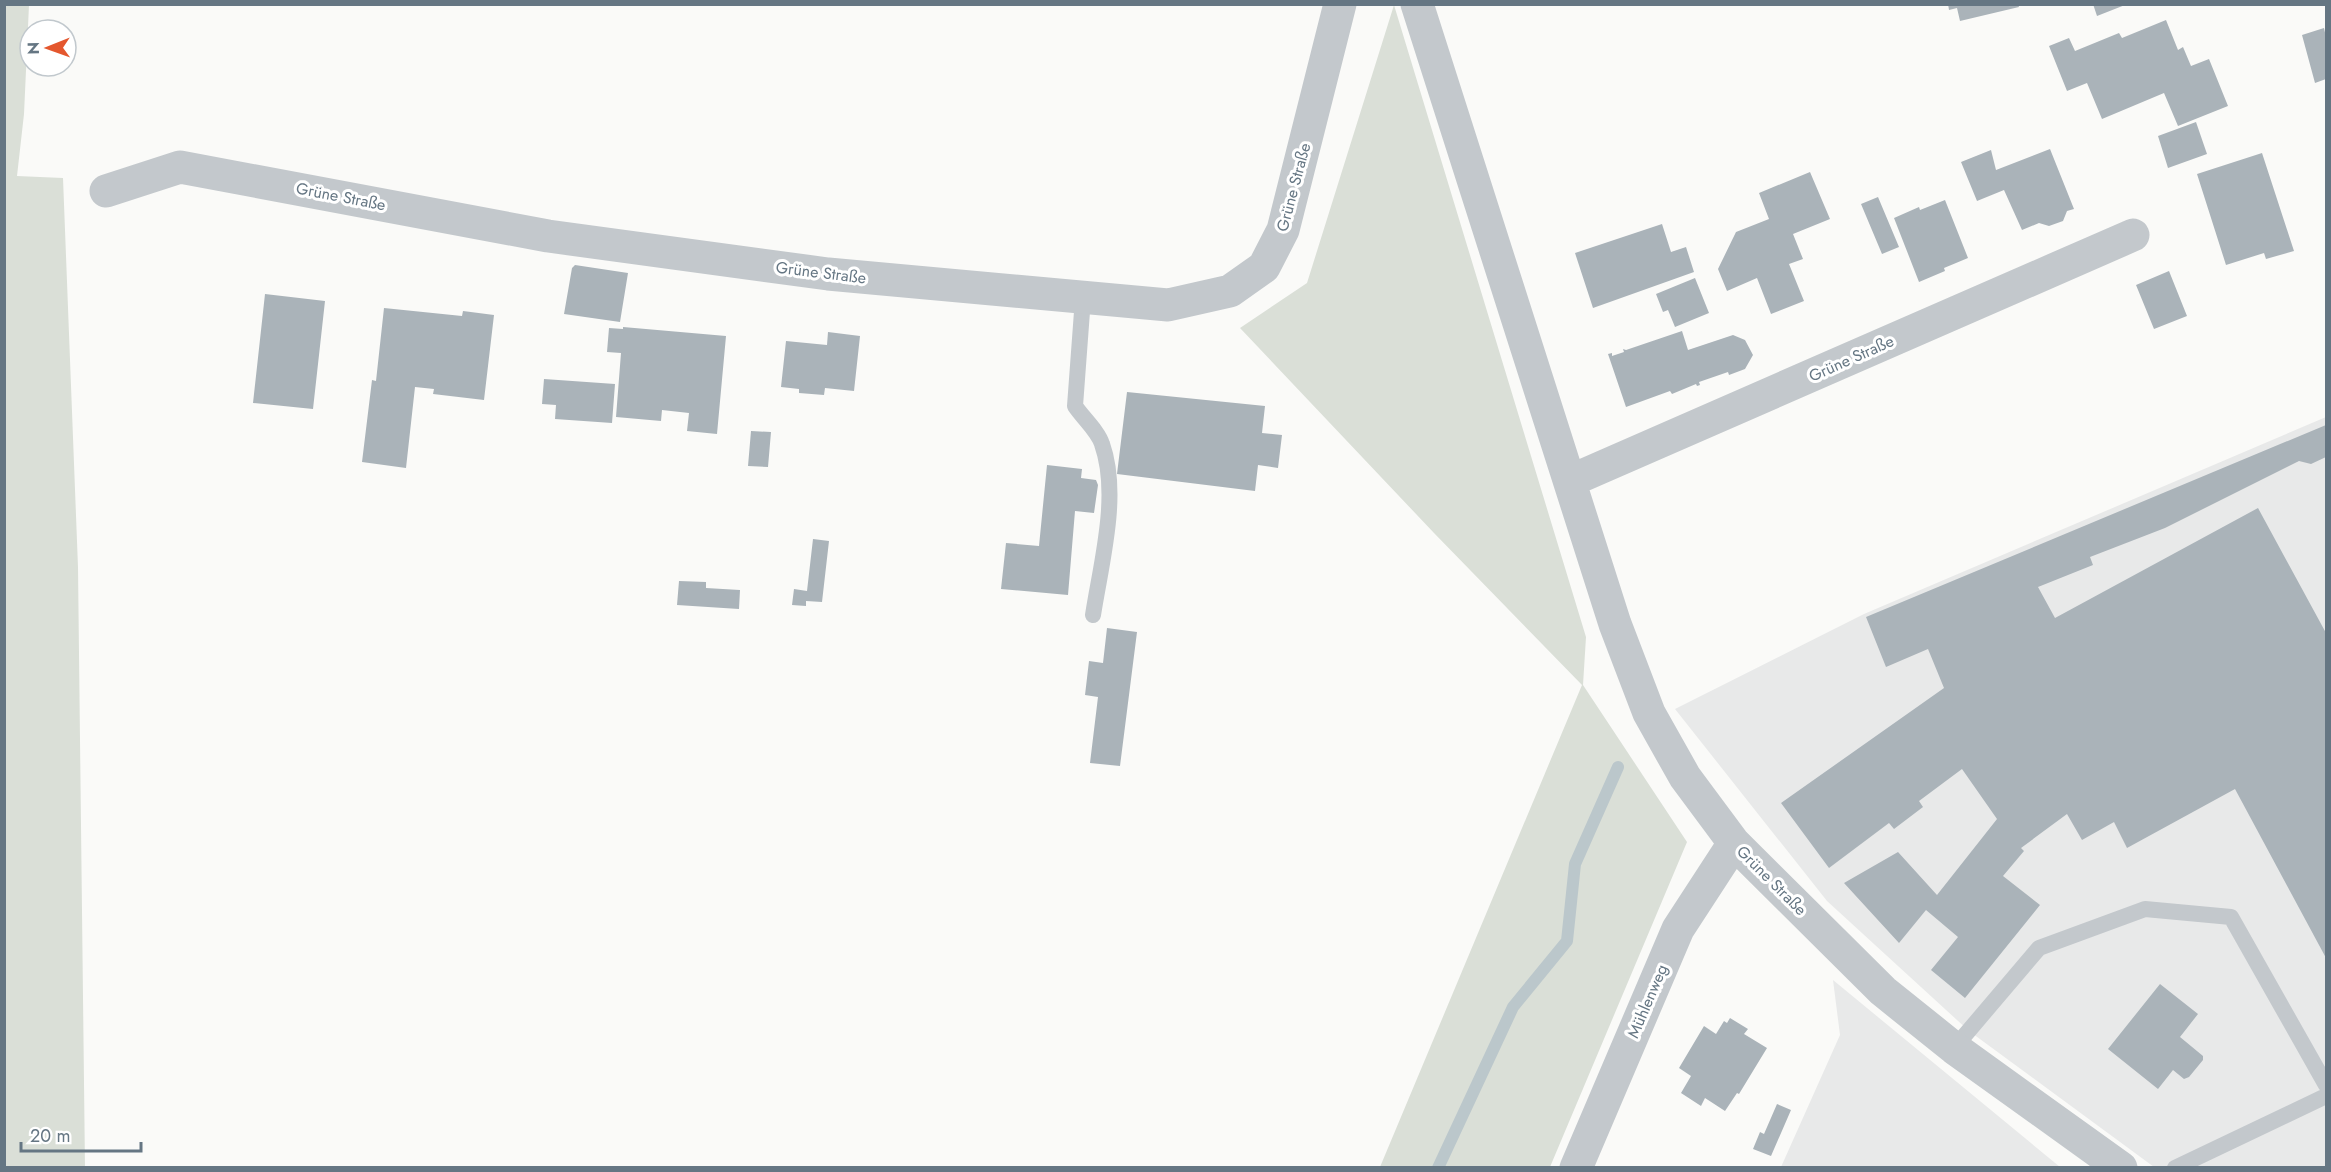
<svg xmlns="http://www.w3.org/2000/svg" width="2331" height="1172" font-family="Jost,sans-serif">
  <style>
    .built { fill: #e8e9e9 }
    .green { fill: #dadfd7 }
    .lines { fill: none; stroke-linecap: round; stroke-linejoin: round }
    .stream { stroke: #bbc7cb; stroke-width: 12 }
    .building { fill: #aab3b9 }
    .lane { stroke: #c3c8cc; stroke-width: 16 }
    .street { stroke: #c3c8cc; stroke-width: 33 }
    .labels { text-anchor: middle; stroke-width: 6; stroke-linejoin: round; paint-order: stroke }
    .street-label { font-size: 16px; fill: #657683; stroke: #fff }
  </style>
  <rect width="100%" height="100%" fill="#fafaf8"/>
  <path class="built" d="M 2326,417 L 2326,1167 L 2154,1167 L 1969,1031 L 1827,901 L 1675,709 L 1864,614 Z
    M 1833,980 L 2060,1167 L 1781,1167 L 1840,1035 Z"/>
  <path class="green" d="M 29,5 L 24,114 L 17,176 L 63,178 L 78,567 L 85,1168 L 4,1167 L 4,5 Z
    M 1394,5 L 1586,637 L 1583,685 L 1687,842 L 1550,1167 L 1380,1167 L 1582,685 L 1434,533 L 1240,328 L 1307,283 Z"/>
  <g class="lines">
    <path class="stream" d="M 1438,1168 L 1513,1007 L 1567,941 L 1575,864 L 1618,767"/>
  </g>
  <path class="building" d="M 1948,4 L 2018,4 L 2019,7 L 1960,21 L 1957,8 L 1949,10 Z
    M 2093,4 L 2125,4 L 2125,5 L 2097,16 Z
    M 2166,20 L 2178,50 L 2183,47 L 2191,66 L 2209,59 L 2228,106 L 2178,126 L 2164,93 L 2102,119 L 2087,83 L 2067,91 L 2049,46 L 2069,38 L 2075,51 L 2119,33 L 2122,38 Z
    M 2324,28 L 2326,37 L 2326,79 L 2315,83 L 2302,35 Z
    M 2196,122 L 2207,154 L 2168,168 L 2158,136 Z
    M 2050,149 L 2074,209 L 2067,211 L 2063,221 L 2049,226 L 2039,223 L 2022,230 L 2004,190 L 1977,201 L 1961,162 L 1991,150 L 1996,170 Z
    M 2262,153 L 2294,251 L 2266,259 L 2264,253 L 2226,265 L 2197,174 Z
    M 1810,172 L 1830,219 L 1793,234 L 1803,259 L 1789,264 L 1804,301 L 1771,314 L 1757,278 L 1727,291 L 1718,269 L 1736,232 L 1769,219 L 1759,193 Z
    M 1878,197 L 1899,247 L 1882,254 L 1861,204 Z
    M 1945,200 L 1968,258 L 1944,268 L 1945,271 L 1919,282 L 1894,218 L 1919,207 L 1920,210 Z
    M 1662,224 L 1671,252 L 1686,247 L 1694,272 L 1593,308 L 1575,253 Z
    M 575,265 L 628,273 L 620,322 L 564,314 L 572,268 Z
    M 2169,271 L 2187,316 L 2154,329 L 2136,285 Z
    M 1695,278 L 1709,313 L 1675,327 L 1668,310 L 1663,312 L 1656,294 Z
    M 265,294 L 325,301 L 313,409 L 253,403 Z
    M 384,308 L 462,316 L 463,311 L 494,315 L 484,400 L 433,394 L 434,389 L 415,387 L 406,468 L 362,462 L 372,380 L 376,381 Z
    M 623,327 L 726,336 L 717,434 L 687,431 L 689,413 L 662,410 L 661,421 L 616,417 L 621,353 L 607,352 L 609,328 L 623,329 Z
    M 1682,331 L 1688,350 L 1733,335 L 1745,340 L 1753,355 L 1745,369 L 1729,375 L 1728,372 L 1699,382 L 1700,385 L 1697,386 L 1696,384 L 1672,394 L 1670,391 L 1626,407 L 1608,354 L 1612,353 L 1612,356 L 1624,352 L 1623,349 L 1626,350 Z
    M 828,332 L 860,336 L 854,391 L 825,388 L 824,395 L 799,393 L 799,389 L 781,387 L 786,341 L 827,345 Z
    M 544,379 L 615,384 L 612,423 L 555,419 L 556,405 L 542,404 Z
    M 1127,392 L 1265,406 L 1262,433 L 1282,435 L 1278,468 L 1258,465 L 1255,491 L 1117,474 Z
    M 2326,425 L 2326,457 L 2311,464 L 2299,461 L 2165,528 L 2090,557 L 2093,565 L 2038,587 L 2055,618 L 2258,508 L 2326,633 L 2326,958 L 2235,789 L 2127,848 L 2114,822 L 2082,840 L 2067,814 L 2021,848 L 2024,851 L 2003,876 L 2040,905 L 1965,998 L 1931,970 L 1958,937 L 1926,910 L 1899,943 L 1844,883 L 1898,852 L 1937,895 L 1997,819 L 1962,769 L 1919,801 L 1923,807 L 1894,829 L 1889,823 L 1829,868 L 1781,803 L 1944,688 L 1928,649 L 1886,667 L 1866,617 Z
    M 751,431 L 771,432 L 768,467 L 748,466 Z
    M 1047,465 L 1082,469 L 1081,478 L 1096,480 L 1098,485 L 1094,513 L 1075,511 L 1068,595 L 1001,589 L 1006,543 L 1039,546 Z
    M 813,539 L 829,541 L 822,602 L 806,601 L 806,606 L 792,605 L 794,589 L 807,591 Z
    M 679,581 L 706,582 L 706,588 L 740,590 L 739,609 L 677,605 Z
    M 1107,628 L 1137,632 L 1120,766 L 1090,763 L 1098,697 L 1085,695 L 1089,661 L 1103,663 Z
    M 2160,984 L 2198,1014 L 2180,1037 L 2203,1056 L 2203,1060 L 2189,1077 L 2184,1079 L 2173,1070 L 2158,1089 L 2108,1049 Z
    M 1730,1018 L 1748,1029 L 1744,1034 L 1767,1048 L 1739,1094 L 1737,1093 L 1725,1111 L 1705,1098 L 1701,1106 L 1681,1093 L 1691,1076 L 1679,1068 L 1704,1026 L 1716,1034 L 1724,1021 L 1727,1023 Z
    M 1777,1104 L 1791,1110 L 1771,1156 L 1753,1149 L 1760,1132 L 1764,1134 Z"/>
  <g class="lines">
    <path class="lane" d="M 1083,298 L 1075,406 C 1083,418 1098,431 1102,444 C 1120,495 1101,563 1093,615
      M 1954,1048 L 2039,948 L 2145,909 L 2231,917 L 2326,1085
      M 2175,1168 L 2326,1096"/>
    <path class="street" d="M 1417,4 L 1615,624 L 1649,713 L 1685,777 L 1734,843 L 1883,991 L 1954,1048 L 2121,1168
      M 106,191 L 180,167 L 548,236 L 828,274 L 1168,305 L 1230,291 L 1264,267 L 1283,230 L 1340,4
      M 1570,481 L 2133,235
      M 1576,1168 L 1678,929 L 1734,843"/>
  </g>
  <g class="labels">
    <g class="street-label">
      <text transform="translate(1293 187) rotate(-75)" y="6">Grüne Straße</text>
      <text transform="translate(341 196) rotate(11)" y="6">Grüne Straße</text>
      <text transform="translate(821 272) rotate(7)" y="6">Grüne Straße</text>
      <text transform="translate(1851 358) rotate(-24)" y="6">Grüne Straße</text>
      <text transform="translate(1772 880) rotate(45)" y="6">Grüne Straße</text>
      <text transform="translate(1647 1001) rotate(-67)" y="6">Mühlenweg</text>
    </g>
  </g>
  <rect width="2331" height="1172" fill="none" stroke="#657683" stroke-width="12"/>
  <g transform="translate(48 48) rotate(269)"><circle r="28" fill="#ffffff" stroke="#c1c8cd" stroke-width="1.5"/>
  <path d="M0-4.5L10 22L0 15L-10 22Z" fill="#e4572e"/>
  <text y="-9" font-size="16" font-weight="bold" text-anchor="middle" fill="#657683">N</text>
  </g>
  <path d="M21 1142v9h120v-9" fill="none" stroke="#657683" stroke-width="3"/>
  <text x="30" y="1142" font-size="18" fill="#657683" stroke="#ffffff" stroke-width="4.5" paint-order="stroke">20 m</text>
</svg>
